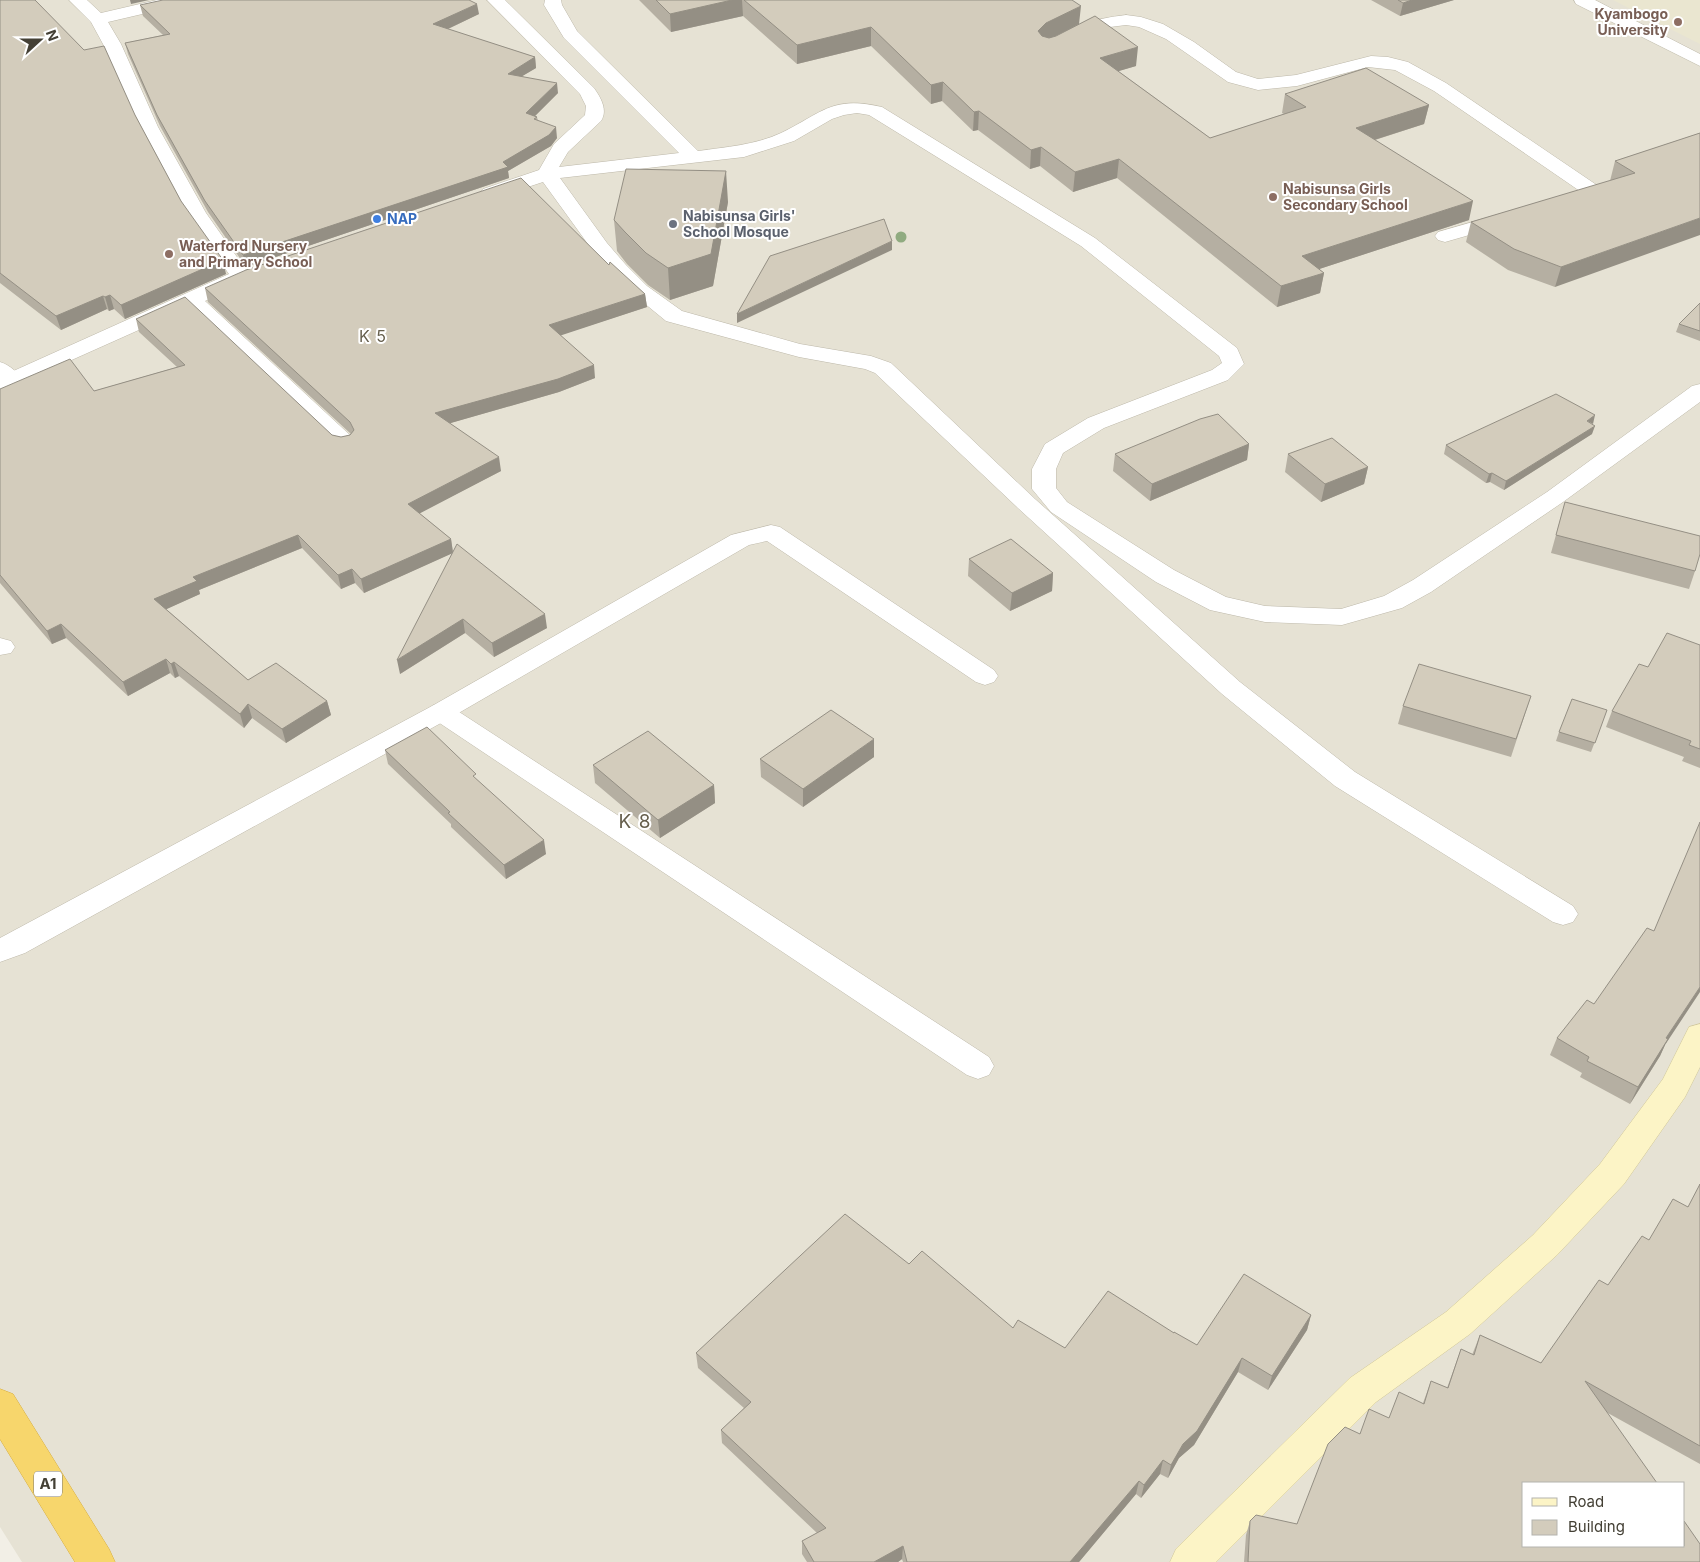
<svg xmlns="http://www.w3.org/2000/svg" width="1700" height="1562" font-family="Inter,sans-serif">
  <style>
    .residential { fill: #e6e2d4; fill-rule: evenodd }
    .education { fill: #eae6d0 }
    .lines { fill: none; stroke-linecap: round; stroke-linejoin: round }
    .lane-casing { stroke: #bdb8a9; stroke-width: 1 }
    .street-casing { stroke: #bdb8a9; stroke-width: 1 }
    .secondary-casing { stroke: #d0c697; stroke-width: 1 }
    .highway-casing { stroke: #d6ac3c; stroke-width: 1 }
    .lane { fill: #fff; fill-rule: evenodd }
    .street { fill: #fff; fill-rule: evenodd }
    .secondary { fill: #fcf4c6; fill-rule: evenodd }
    .highway { fill: #f7d66c; fill-rule: evenodd }
    .tree { fill: #90ab80 }
    .wall { fill: #b5afa2 }
    .shaded-wall { fill: #948f84 }
    .building { fill: #d3ccbc; stroke: #948f84 }
    .education-dot { fill: #8d6e63; stroke: #fff; stroke-width: 2 }
    .shop-dot { fill: #3f7fe0; stroke: #fff; stroke-width: 2 }
    .worship-dot { fill: #6b7280; stroke: #fff; stroke-width: 2 }
    .labels { text-anchor: middle; stroke-width: 4; stroke-linejoin: round; paint-order: stroke }
    .far-education-label { font-size: 14px; font-weight: bold; fill: #785e54; stroke: #fff; text-anchor: start }
    .far-worship-label { font-size: 14px; font-weight: bold; fill: #5b616d; stroke: #fff; text-anchor: start }
    .far-shop-label { font-size: 14px; font-weight: bold; fill: #366cbe; stroke: #fff; text-anchor: start }
    .shield { fill: #fff; stroke: #7c7972; stroke-width: 1 }
    .shield-label { font-size: 15px; font-weight: bold; fill: #444035 }
    .far-quarter-label { font-size: 16px; letter-spacing: 1px; fill: #665f4d; stroke: #fff }
    .quarter-label { font-size: 19px; letter-spacing: 1px; fill: #665f4d; stroke: #fff }
  </style>
  <rect width="100%" height="100%" fill="#f2efe6"/>
  <path class="residential" d="M 0,0 L 1700,0 L 1700,1562 L 22,1562 L 0,1527 ZM 1524,1483 L 1684,1483 L 1684,1546 L 1524,1546 Z"/>
  <path class="education" d="M 1613,0 L 1700,0 L 1700,44 Z"/>
  <g class="lines">
    <defs>
      <path id="lane" d="M 0,362 C 10,365 17,372 23,380 L 20,385 C 12,387 6,387 0,381 Z
        M 441,703 L 450,706 L 989,1057 L 994,1066 L 989,1075 L 978,1079 L 967,1075 L 432,718 L 428,712 L 432,706 Z"/>
      <path id="street" d="M 69,0 L 87,0 L 101,13 L 157,0 L 187,0 L 185,4 L 108,22 L 121,44 L 158,127 L 206,213 L 251,277 L 248,281 L 205,301 L 352,437 L 355,442 L 352,447 L 344,449 L 336,447 L 188,308 L 0,392 L 0,377 L 229,274 L 186,214 L 140,127 L 103,44 L 91,22 Z
        M 487,0 L 505,0 L 594,88 C 601,98 608,110 601,121 L 568,152 L 559,167 L 679,153 L 564,38 L 544,5 L 545,0 L 561,0 L 562,5 L 577,31 L 698,151 C 726,147 755,145 781,133 C 822,113 832,95 882,107 L 1095,238 L 1237,348 L 1244,364 L 1228,380 L 1104,428 L 1063,453 L 1056,469 L 1056,488 L 1067,502 L 1174,570 L 1226,597 L 1265,606 L 1341,609 L 1384,596 L 1413,580 L 1547,492 L 1692,386 L 1700,384 L 1700,402 L 1563,502 L 1431,592 L 1402,608 L 1342,625 L 1265,622 L 1210,610 L 1156,582 L 1051,512 L 1032,489 L 1032,469 L 1045,444 L 1088,418 L 1212,370 L 1222,363 L 1219,356 L 1081,246 L 869,115 L 857,113 L 844,115 L 832,119 L 794,141 L 744,157 L 560,178 L 607,243 L 626,265 L 647,286 L 682,311 L 800,344 L 871,356 L 891,363 L 1035,499 L 1240,682 L 1355,772 L 1573,906 L 1578,914 L 1573,922 L 1563,925 L 1553,922 L 1335,786 L 1222,694 L 1019,509 L 875,373 L 865,369 L 799,357 L 666,321 L 633,294 L 612,273 L 593,251 L 543,182 L 497,197 L 490,199 L 483,197 L 480,193 L 483,189 L 539,170 L 554,144 L 585,115 L 586,106 L 580,94 Z
        M 1574,0 L 1595,0 L 1700,54 L 1700,66 L 1576,4 Z
        M 1126,15 L 1141,17 L 1163,24 L 1194,42 L 1236,72 L 1258,79 L 1296,75 L 1371,56 L 1388,57 L 1408,62 L 1446,83 L 1604,190 L 1607,194 L 1604,198 L 1597,200 L 1590,198 L 1434,91 L 1395,70 L 1368,67 L 1297,86 L 1258,90 L 1228,82 L 1166,39 L 1139,27 L 1126,25 L 1110,27 L 1069,42 L 1063,41 L 1060,37 C 1070,23 1109,17 1126,15 Z
        M 1504,213 L 1511,215 L 1514,219 L 1511,223 L 1445,242 L 1438,240 L 1435,236 L 1438,232 Z
        M 771,525 L 780,527 L 994,670 L 998,676 L 994,682 L 985,685 L 976,682 L 767,541 L 749,545 L 450,718 L 25,953 L 0,962 L 0,938 L 432,706 L 731,535 Z
        M 0,638 L 11,641 L 15,647 L 11,653 L 0,655 Z"/>
      <path id="secondary" d="M 1700,1024 L 1700,1067 L 1685,1097 L 1624,1184 L 1557,1255 L 1470,1334 L 1376,1402 L 1216,1562 L 1170,1562 L 1176,1549 L 1350,1378 L 1446,1312 L 1533,1235 L 1600,1164 L 1663,1079 L 1689,1027 Z"/>
      <path id="highway" d="M 0,1389 L 13,1394 L 109,1549 L 115,1562 L 75,1562 L 0,1439 Z"/>
    </defs>
    <use href="#lane" class="lane-casing"/>
    <use href="#street" class="street-casing"/>
    <use href="#secondary" class="secondary-casing"/>
    <use href="#highway" class="highway-casing"/>
    <use href="#lane" class="lane"/>
    <use href="#street" class="street"/>
    <use href="#secondary" class="secondary"/>
    <use href="#highway" class="highway"/>
  </g>
  <circle class="tree" cx="901" cy="237" r="5.5"/>
  <path class="wall" d="M 0,0 L 135,115 L 181,201 L 226,274 L 125,319 L 114,309 L 109,311 L 107,309 L 61,330 L 0,283 Z
    M 639,0 L 1072,0 L 1079,24 L 1136,66 L 1118,71 L 1210,138 L 1284,114 L 1282,113 L 1285,94 L 1429,105 L 1424,124 L 1375,140 L 1469,220 L 1319,269 L 1324,273 L 1320,293 L 1277,307 L 1117,178 L 1073,192 L 1040,166 L 1030,169 L 978,130 L 973,131 L 942,101 L 931,104 L 871,46 L 797,64 L 743,16 L 671,32 Z
    M 1371,0 L 1454,0 L 1400,16 Z
    M 140,5 L 479,14 L 448,29 L 535,57 L 536,68 L 522,76 L 558,93 L 535,116 L 537,117 L 538,121 L 557,138 L 551,146 L 508,171 L 509,178 L 246,267 L 208,212 L 160,126 L 128,54 L 125,43 L 163,35 L 143,16 Z
    M 1700,133 L 1555,287 L 1508,270 L 1466,242 L 1471,222 L 1610,181 L 1615,161 Z
    M 728,202 L 713,286 L 670,300 L 648,285 L 627,264 L 617,251 L 614,220 Z
    M 609,265 L 645,294 L 647,307 L 560,335 L 595,378 L 559,392 L 450,423 L 501,471 L 419,513 L 451,539 L 453,552 L 547,628 L 494,657 L 465,633 L 400,674 L 452,553 L 364,593 L 355,583 L 341,589 L 302,548 L 199,590 L 200,594 L 166,609 L 248,680 L 327,701 L 331,715 L 286,743 L 252,718 L 244,728 L 179,676 L 175,678 L 170,673 L 128,696 L 66,638 L 52,644 L 0,583 L 0,389 L 94,391 L 177,367 L 139,332 L 136,319 L 332,435 L 341,437 L 350,435 L 351,434 L 208,302 L 205,288 Z
    M 1700,303 L 1700,341 L 1676,332 L 1679,324 Z
    M 1593,424 L 1592,434 L 1504,490 L 1490,482 L 1486,483 L 1444,454 L 1446,445 Z
    M 1249,444 L 1247,460 L 1150,501 L 1113,471 L 1115,454 Z
    M 1288,454 L 1368,467 L 1364,484 L 1321,502 L 1285,472 Z
    M 1565,502 L 1695,571 L 1689,589 L 1551,553 Z
    M 969,559 L 1053,573 L 1052,591 L 1010,611 L 968,576 Z
    M 1700,645 L 1700,768 L 1682,761 L 1684,757 L 1606,727 L 1612,711 L 1648,667 Z
    M 1531,696 L 1511,757 L 1398,724 L 1403,706 Z
    M 1607,710 L 1591,752 L 1556,741 L 1559,732 Z
    M 385,750 L 477,780 L 546,854 L 506,879 L 451,827 L 451,824 L 388,764 Z
    M 874,757 L 803,807 L 761,777 L 760,759 Z
    M 593,765 L 714,785 L 715,803 L 660,838 L 595,783 Z
    M 1557,1038 L 1665,1045 L 1660,1056 L 1630,1104 L 1580,1077 L 1582,1073 L 1550,1055 Z
    M 1700,1184 L 1700,1464 L 1606,1412 L 1700,1562 L 1244,1562 L 1246,1535 L 1250,1521 L 1297,1524 L 1360,1434 L 1389,1418 L 1423,1403 L 1431,1381 L 1447,1388 L 1461,1349 L 1472,1355 L 1480,1335 L 1541,1363 L 1608,1285 L 1649,1240 L 1688,1207 Z
    M 909,1264 L 1013,1328 L 1065,1348 L 1174,1333 L 1197,1345 L 1311,1315 L 1307,1330 L 1268,1390 L 1238,1372 L 1194,1445 L 1179,1458 L 1168,1478 L 1160,1474 L 1141,1498 L 1136,1494 L 1079,1562 L 903,1562 L 902,1559 L 898,1562 L 807,1562 L 802,1554 L 802,1541 L 817,1533 L 722,1443 L 721,1430 L 744,1408 L 698,1368 L 696,1353 Z"/>
  <path class="shaded-wall" d="M 130,0 L 149,0 L 131,4 Z
    M 732,0 L 742,0 L 743,16 L 671,32 L 670,14 Z
    M 1412,0 L 1454,0 L 1400,16 L 1403,3 Z
    M 477,4 L 479,14 L 435,35 L 433,24 Z
    M 1081,6 L 1079,24 L 1044,42 L 1038,31 L 1046,23 Z
    M 871,27 L 871,46 L 797,64 L 797,45 Z
    M 1138,47 L 1136,66 L 1099,77 L 1100,58 Z
    M 535,57 L 536,68 L 509,84 L 508,74 Z
    M 943,82 L 942,101 L 931,104 L 931,85 Z
    M 557,83 L 558,93 L 527,124 L 526,113 Z
    M 1429,105 L 1424,124 L 1352,147 L 1356,128 Z
    M 979,111 L 978,130 L 973,131 L 974,112 Z
    M 556,127 L 557,138 L 551,146 L 508,171 L 509,178 L 246,267 L 243,255 L 503,162 Z
    M 1041,147 L 1040,166 L 1030,169 L 1031,150 Z
    M 1119,159 L 1117,178 L 1073,192 L 1075,172 Z
    M 726,171 L 728,202 L 713,286 L 670,300 L 668,268 Z
    M 1473,201 L 1469,220 L 1298,276 L 1302,256 Z
    M 1700,218 L 1700,235 L 1555,287 L 1561,267 Z
    M 892,241 L 892,250 L 737,323 L 737,314 Z
    M 223,260 L 226,274 L 125,319 L 121,305 Z
    M 1324,273 L 1320,293 L 1277,307 L 1281,286 Z
    M 645,294 L 647,307 L 550,339 L 549,325 Z
    M 110,295 L 114,309 L 109,311 L 105,297 Z
    M 103,296 L 107,309 L 61,330 L 56,316 Z
    M 594,365 L 595,378 L 559,392 L 437,427 L 435,413 Z
    M 1595,415 L 1593,424 L 1587,421 Z
    M 1595,426 L 1592,434 L 1504,490 L 1506,481 Z
    M 1249,444 L 1247,460 L 1150,501 L 1152,484 Z
    M 499,457 L 501,471 L 411,518 L 408,504 Z
    M 1368,467 L 1364,484 L 1321,502 L 1325,484 Z
    M 1492,473 L 1490,482 L 1486,483 L 1489,474 Z
    M 298,535 L 302,548 L 199,590 L 200,594 L 158,613 L 154,599 L 193,577 Z
    M 451,539 L 453,553 L 364,593 L 361,579 Z
    M 352,569 L 355,583 L 341,589 L 338,575 Z
    M 1053,573 L 1052,591 L 1010,611 L 1012,593 Z
    M 545,614 L 547,628 L 494,657 L 492,643 Z
    M 463,619 L 465,633 L 400,674 L 397,660 Z
    M 61,624 L 66,638 L 52,644 L 47,631 Z
    M 166,659 L 170,673 L 128,696 L 123,682 Z
    M 174,662 L 179,676 L 175,678 L 171,664 Z
    M 327,701 L 331,715 L 286,743 L 282,729 Z
    M 248,704 L 252,718 L 244,728 L 240,714 Z
    M 874,739 L 874,757 L 803,807 L 803,789 Z
    M 714,785 L 715,803 L 660,838 L 658,820 Z
    M 544,840 L 546,854 L 506,879 L 504,865 Z
    M 1700,987 L 1700,992 L 1665,1045 L 1660,1056 L 1630,1104 L 1638,1087 L 1666,1038 Z
    M 1311,1315 L 1307,1330 L 1268,1390 L 1272,1376 Z
    M 1242,1358 L 1238,1372 L 1194,1445 L 1179,1458 L 1168,1478 L 1171,1465 L 1183,1444 Z
    M 1163,1460 L 1160,1474 L 1141,1498 L 1144,1485 Z
    M 1139,1481 L 1136,1494 L 1079,1562 L 1070,1562 Z
    M 903,1546 L 902,1559 L 898,1562 L 874,1562 Z"/>
  <path class="building" d="M 0,0 L 35,0 L 84,50 L 104,46 L 135,115 L 181,201 L 223,260 L 121,305 L 110,295 L 105,297 L 103,296 L 56,316 L 0,273 Z
    M 163,0 L 469,0 L 477,4 L 433,24 L 535,57 L 508,74 L 557,83 L 526,113 L 537,117 L 534,119 L 556,127 L 549,135 L 503,162 L 508,167 L 243,255 L 205,201 L 157,115 L 125,43 L 170,34 L 140,5 Z
    M 656,0 L 732,0 L 670,14 Z
    M 744,0 L 1072,0 L 1081,6 L 1046,23 L 1038,31 L 1042,36 L 1049,38 L 1056,36 L 1095,16 L 1138,47 L 1100,58 L 1210,138 L 1306,107 L 1285,94 L 1366,68 L 1429,105 L 1356,128 L 1473,201 L 1302,256 L 1324,273 L 1281,286 L 1119,159 L 1075,172 L 1041,147 L 1031,150 L 979,111 L 974,112 L 943,82 L 931,85 L 871,27 L 797,45 Z
    M 1398,0 L 1412,0 L 1403,3 Z
    M 1700,133 L 1700,218 L 1561,267 L 1514,249 L 1471,222 L 1635,173 L 1615,161 Z
    M 626,169 L 726,171 L 711,254 L 668,268 L 646,253 L 625,232 L 614,220 Z
    M 521,178 L 609,265 L 610,262 L 645,294 L 549,325 L 594,365 L 558,379 L 435,413 L 499,457 L 408,504 L 451,539 L 361,579 L 352,569 L 338,575 L 298,535 L 193,577 L 197,581 L 154,599 L 248,680 L 276,663 L 327,701 L 282,729 L 248,704 L 240,714 L 174,662 L 171,664 L 166,659 L 123,682 L 61,624 L 47,631 L 0,575 L 0,389 L 70,359 L 94,391 L 185,365 L 136,319 L 185,297 L 332,435 L 341,437 L 350,435 L 354,430 L 350,422 L 205,288 L 246,270 Z
    M 884,219 L 892,241 L 737,314 L 770,256 Z
    M 1700,303 L 1700,331 L 1679,324 Z
    M 1556,394 L 1595,415 L 1587,421 L 1595,426 L 1506,481 L 1492,473 L 1489,474 L 1446,445 Z
    M 1218,414 L 1249,444 L 1152,484 L 1115,454 L 1200,419 Z
    M 1332,438 L 1368,467 L 1325,484 L 1288,454 Z
    M 1565,502 L 1700,536 L 1700,554 L 1695,571 L 1556,535 Z
    M 1011,539 L 1053,573 L 1012,593 L 969,559 Z
    M 457,544 L 545,614 L 492,643 L 463,619 L 397,660 Z
    M 1667,633 L 1700,645 L 1700,749 L 1689,745 L 1691,741 L 1612,711 L 1639,664 L 1648,667 Z
    M 1419,664 L 1531,696 L 1516,739 L 1403,706 Z
    M 1572,699 L 1607,710 L 1595,743 L 1559,732 Z
    M 831,710 L 874,739 L 803,789 L 760,759 Z
    M 427,727 L 476,774 L 473,776 L 544,840 L 504,865 L 448,813 L 450,812 L 385,750 Z
    M 648,731 L 714,785 L 658,820 L 593,765 Z
    M 1700,822 L 1700,987 L 1666,1038 L 1668,1039 L 1638,1087 L 1587,1061 L 1589,1057 L 1557,1038 L 1587,1000 L 1594,1004 L 1647,928 L 1654,931 Z
    M 1700,1184 L 1700,1446 L 1585,1381 L 1657,1483 L 1524,1483 L 1524,1546 L 1684,1546 L 1684,1521 L 1700,1544 L 1700,1562 L 1248,1562 L 1250,1521 L 1256,1515 L 1297,1524 L 1328,1444 L 1345,1427 L 1360,1434 L 1369,1409 L 1389,1418 L 1399,1392 L 1424,1404 L 1431,1381 L 1448,1388 L 1461,1349 L 1474,1355 L 1480,1335 L 1541,1363 L 1599,1280 L 1608,1285 L 1642,1236 L 1649,1240 L 1673,1199 L 1688,1207 Z
    M 845,1214 L 909,1264 L 922,1251 L 1013,1328 L 1018,1320 L 1065,1348 L 1108,1291 L 1174,1333 L 1174,1332 L 1197,1345 L 1244,1274 L 1311,1315 L 1272,1376 L 1242,1358 L 1197,1431 L 1183,1444 L 1171,1465 L 1163,1460 L 1144,1485 L 1139,1481 L 1070,1562 L 907,1562 L 903,1546 L 874,1562 L 814,1562 L 802,1541 L 826,1528 L 721,1430 L 751,1402 L 696,1353 Z"/>
  <g class="education-dot">
    <circle cx="1678" cy="22" r="5"/>
    <circle cx="1273" cy="197" r="5"/>
    <circle cx="169" cy="254" r="5"/>
  </g>
  <circle class="shop-dot" cx="377" cy="219" r="5"/>
  <circle class="worship-dot" cx="673" cy="224" r="5"/>
  <g class="labels">
    <g class="far-education-label">
      <text x="1668" y="19" text-anchor="end">Kyambogo<tspan x="1668" dy="16">University</tspan></text>
      <text x="1283" y="194">Nabisunsa Girls<tspan x="1283" dy="16">Secondary School</tspan></text>
      <text x="179" y="251">Waterford Nursery<tspan x="179" dy="16">and Primary School</tspan></text>
    </g>
    <g class="far-worship-label">
      <text x="683" y="221">Nabisunsa Girls'<tspan x="683" dy="16">School Mosque</tspan></text>
    </g>
    <g class="far-shop-label">
      <text x="387" y="224">NAP</text>
    </g>
    <rect class="shield" x="34" y="1471.5" width="28" height="25" rx="4"/>
    <g class="shield-label">
      <text x="48" y="1489">A1</text>
    </g>
    <g class="far-quarter-label">
      <text x="373" y="342">K 5</text>
    </g>
    <g class="quarter-label">
      <text x="635" y="828">K 8</text>
    </g>
  </g>
  <rect x="1522" y="1482" width="162" height="65" fill="#ffffff" stroke="#b4b3ae"/>
  <rect x="1532" y="1498" width="25" height="8" fill="#fcf4c6" stroke="#b4b3ae"/>
  <text x="1568" y="1507" font-size="15" fill="#444035">Road</text>
  <rect x="1532" y="1520" width="25" height="15" fill="#d3ccbc" stroke="#b4b3ae"/>
  <text x="1568" y="1532" font-size="15" fill="#444035">Building</text>
  <g transform="translate(40 40) rotate(69)" stroke="#ffffff" stroke-width="4" paint-order="stroke">
  <path d="M0-4L9 19L0 12L-9 19Z" fill="#444035"/>
  <text y="-8" font-size="14" font-weight="bold" text-anchor="middle" fill="#444035">N</text>
  </g>
</svg>
